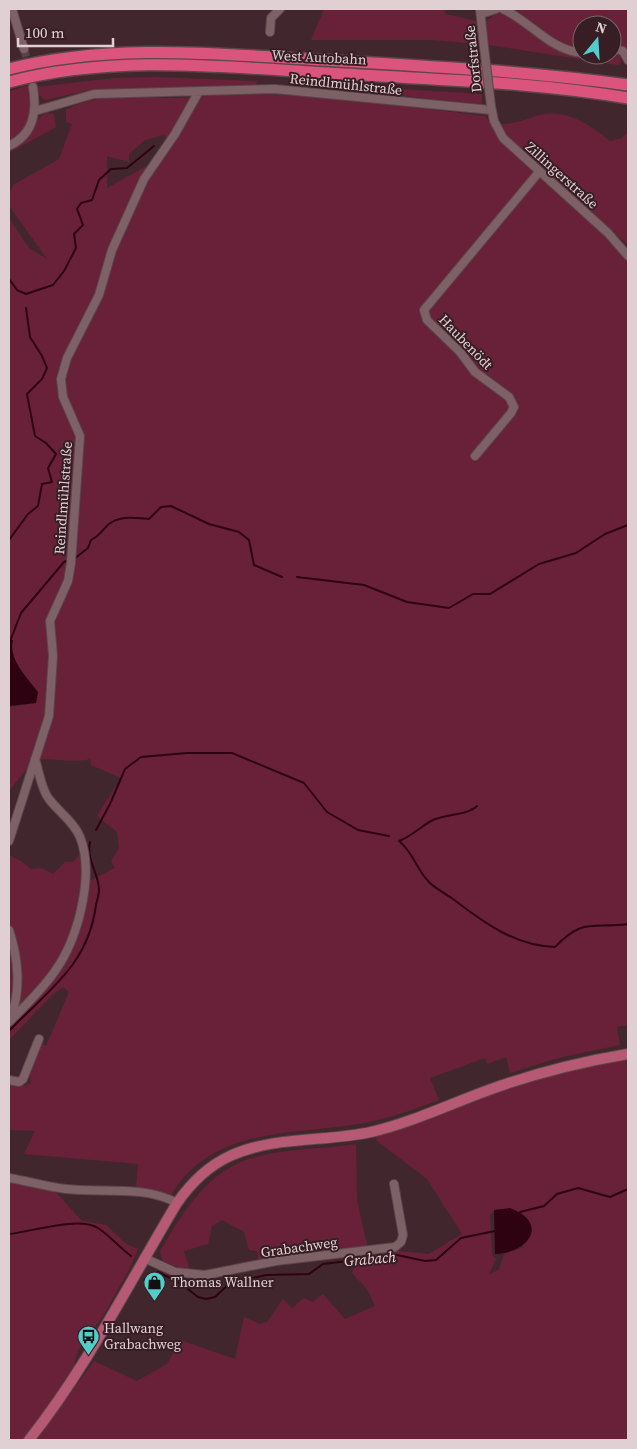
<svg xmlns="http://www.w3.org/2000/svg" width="637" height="1449" font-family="'Source Serif 4',serif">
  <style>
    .green { fill: #682138; fill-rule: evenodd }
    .water { fill: #2f0212 }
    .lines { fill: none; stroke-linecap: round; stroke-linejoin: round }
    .stream { stroke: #2f0212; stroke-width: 2 }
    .minor-tunnel { stroke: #594046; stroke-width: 8; stroke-dasharray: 8 4; stroke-linecap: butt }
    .minor-casing { stroke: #5a464b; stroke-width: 10 }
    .major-casing { stroke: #5a464b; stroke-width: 12 }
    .highway-casing { stroke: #5a464b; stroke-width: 14 }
    .minor { stroke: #7e6167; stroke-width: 8 }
    .major { stroke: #b65975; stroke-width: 10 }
    .highway { stroke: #db547e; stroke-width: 11 }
    .minor-bridge-casing { stroke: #5a464b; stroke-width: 10; stroke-linecap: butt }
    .minor-bridge { stroke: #7e6167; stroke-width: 8 }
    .labels { text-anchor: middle; stroke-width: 4; stroke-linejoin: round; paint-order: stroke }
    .street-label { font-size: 14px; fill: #e1d0d3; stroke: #361e24 }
    .poi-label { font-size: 14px; fill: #e1d0d3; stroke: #361e24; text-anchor: start }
    .water-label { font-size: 15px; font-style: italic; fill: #efd4da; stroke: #361e24 }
  </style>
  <rect width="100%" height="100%" fill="#41272d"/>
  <path class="green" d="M 324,9 L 444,9 L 446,14 L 476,21 L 486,21 L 503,9 L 628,9 L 628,60 L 620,54 L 621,63 L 618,65 L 489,45 L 432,40 L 311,40 ZM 582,25 L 612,25 L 612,55 L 582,55 Z
    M 156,77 L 257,81 L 256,85 L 159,90 L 95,89 L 45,100 L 39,95 L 36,87 L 115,78 Z
    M 30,85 C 33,110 31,128 9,142 L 9,91 Z
    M 334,85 L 482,94 L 482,104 L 333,89 Z
    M 249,93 L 297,93 L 485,116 L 490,123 C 508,126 519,122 536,116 C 564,107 589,124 610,141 L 622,138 L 628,132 L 628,245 L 559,185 L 555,190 L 602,233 L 628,261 L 628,1025 L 617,1027 L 620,1045 L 558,1058 L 510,1073 L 506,1057 L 487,1064 L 485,1058 L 430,1078 L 439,1100 C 410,1111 382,1121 351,1125 C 284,1135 211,1129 171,1195 L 136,1189 L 138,1164 L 24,1154 L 35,1131 L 9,1130 L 9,1082 L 25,1085 L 31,1083 L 29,1069 L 39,1043 L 46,1046 L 69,992 L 63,987 L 52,995 L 9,1040 L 9,855 L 21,861 L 31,869 L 41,868 L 53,874 L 65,862 L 73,862 L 80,854 L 83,884 L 115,868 L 111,861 L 119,848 L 117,832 L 97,816 L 121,778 L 91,765 L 90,759 C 71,764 53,757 34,760 L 9,791 L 9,707 L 36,703 L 38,692 C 27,678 8,660 12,641 L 9,640 L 9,218 L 29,248 L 47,259 L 9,206 L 9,196 L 13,185 L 59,159 L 72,124 L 66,122 L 66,110 C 101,91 137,98 176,98 C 200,97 225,94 249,93 ZM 164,135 L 168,140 L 150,164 L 107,188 L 107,156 L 129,162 L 129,154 L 145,140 Z
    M 46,113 L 54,114 L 56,127 L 9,153 L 9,149 C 31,140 31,120 46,113 Z
    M 628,1059 L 628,1440 L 37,1439 L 94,1361 L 137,1381 L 167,1364 L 180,1340 L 235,1359 L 244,1317 L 260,1324 L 267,1322 L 283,1299 L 292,1308 L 304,1298 L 313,1302 L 323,1294 L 345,1319 L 375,1306 L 367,1289 L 352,1273 L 354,1267 L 350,1250 L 259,1262 L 257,1251 L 249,1250 L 244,1232 L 222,1220 L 212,1226 L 208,1244 L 184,1251 L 190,1271 L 163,1262 L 160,1251 C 184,1211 208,1169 256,1157 C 288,1148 323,1149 356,1144 L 357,1201 L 368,1248 L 429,1254 L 462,1234 L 427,1179 L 377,1141 L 375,1136 C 424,1122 471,1101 520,1085 C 555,1073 592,1065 628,1059 ZM 494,1210 L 524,1247 L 504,1254 L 499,1270 L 489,1274 L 496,1259 L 492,1255 L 490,1216 Z
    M 9,1180 L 54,1190 L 82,1221 L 106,1225 L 126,1244 L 138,1249 L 129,1270 L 103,1316 L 78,1350 L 72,1374 L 24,1440 L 9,1440 Z"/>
  <path class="water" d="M 9,640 L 13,640 C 8,659 27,677 38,692 L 36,703 L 9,706 Z
    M 510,1208 C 550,1223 529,1253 495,1254 L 494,1210 Z"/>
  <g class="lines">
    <path class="stream" d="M 9,279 L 17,290 L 26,294 L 53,285 L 64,271 L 76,248 L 74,234 L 83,225 L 77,209 L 81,203 L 92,200 L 99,180 L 111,169 L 127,168 L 154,146
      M 9,540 L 28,514 L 38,506 L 42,484 L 52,482 L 48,468 L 56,454 L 46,443 L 35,436 L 27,394 L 42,379 L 47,368 L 42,356 L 30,337 L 26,308
      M 74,559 L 88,548 L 91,540 C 100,536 102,530 109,524 C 120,515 136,518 149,519 L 161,507 L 171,506 L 209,524 L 239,532 L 249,540 L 254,565 L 282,577
      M 297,577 L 364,585 L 407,602 L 449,608 L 473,594 L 490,594 L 539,564 L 576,553 L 605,534 L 628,525
      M 9,644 L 21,613 L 64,562 L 69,560
      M 96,830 L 110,804 L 125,769 L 141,757 L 187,753 L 232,753 L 304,783 L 327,812 L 358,830 L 389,836
      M 399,841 C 413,852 416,868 428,881 C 434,888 445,893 453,899 C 483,922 515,946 555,947 C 584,917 592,929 628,924
      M 399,841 C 412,836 421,826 433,820 C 447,814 468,815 477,806
      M 9,1031 C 48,990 88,966 96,905 C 97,900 99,895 99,890 C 99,873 86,861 90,842
      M 520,1212 L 544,1206 L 557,1194 L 578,1188 L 610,1197 L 628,1189
      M 9,1234 C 31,1232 78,1216 98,1228 C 110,1236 120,1248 131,1256
      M 158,1272 L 180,1283 L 198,1297 L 206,1299 L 215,1297 L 230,1283 L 266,1275 L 309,1274 L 323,1264 L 397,1255 L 425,1261 L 436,1260 L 461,1238 L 495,1231"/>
    <path class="minor-tunnel" d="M 24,49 L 29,68"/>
    <defs>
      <path id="minor" d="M 12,9 L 24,49
        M 480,9 L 484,47
        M 503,9 C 531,22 550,50 582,53
        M 481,14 L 496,9
        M 270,32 L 271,18 L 280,9
        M 612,48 L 623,51 L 628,60
        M 491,106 L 494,121 L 503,138 L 608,233 L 628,256
        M 35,111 L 94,94 L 275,89 L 491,110
        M 9,146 C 34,134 37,112 33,87
        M 475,456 L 511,413 L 514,407 L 509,397 L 475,372 L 460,352 L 427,320 L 424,310 L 539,172
        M 9,841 L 49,716 L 53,656 L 50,621 L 68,581 L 71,563 L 80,436 L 63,397 L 61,379 L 67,358 L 99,295 L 112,250 L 144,179 L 175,134 L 198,93
        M 9,930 C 18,957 22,991 10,1018
        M 9,1022 C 25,1006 42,990 55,971 C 78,939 95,875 80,837 C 74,822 58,811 49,799 C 41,789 39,771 35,759
        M 9,1080 L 19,1082 L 23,1079 L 39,1039
        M 9,1178 C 28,1181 47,1187 66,1189 C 102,1193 144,1185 177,1203
        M 144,1258 L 175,1272 L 205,1275 L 276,1261 L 395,1247 L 401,1242 L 403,1235 L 394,1184"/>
      <path id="major" d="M 29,1440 C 87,1367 129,1283 177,1203 C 191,1183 208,1166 230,1156 C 273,1136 326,1142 371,1132 C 410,1123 448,1105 486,1091 C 532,1074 580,1062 628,1054"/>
      <path id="highway" d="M 9,69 C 112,43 217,54 322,60 C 425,66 527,71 628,85
        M 9,82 C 118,53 233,68 345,74 C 439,80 535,82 628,98"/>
    </defs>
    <use href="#minor" class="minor-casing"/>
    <use href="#major" class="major-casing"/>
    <use href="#highway" class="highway-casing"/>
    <use href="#minor" class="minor"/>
    <use href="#major" class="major"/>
    <use href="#highway" class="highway"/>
    <defs>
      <path id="minor-bridge" d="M 484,47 L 491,106"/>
    </defs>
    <use href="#minor-bridge" class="minor-bridge-casing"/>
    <use href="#minor-bridge" class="minor-bridge"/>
  </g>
  <defs>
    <symbol id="shop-pin" viewBox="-11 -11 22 30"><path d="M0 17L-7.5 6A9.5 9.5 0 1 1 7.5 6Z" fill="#53cdca" stroke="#361e24"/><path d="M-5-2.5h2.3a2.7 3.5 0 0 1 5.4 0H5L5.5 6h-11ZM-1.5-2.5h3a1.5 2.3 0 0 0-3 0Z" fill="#111"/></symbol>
    <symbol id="bus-pin" viewBox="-11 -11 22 30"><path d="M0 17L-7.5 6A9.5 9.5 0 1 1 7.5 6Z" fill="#53cdca" stroke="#361e24"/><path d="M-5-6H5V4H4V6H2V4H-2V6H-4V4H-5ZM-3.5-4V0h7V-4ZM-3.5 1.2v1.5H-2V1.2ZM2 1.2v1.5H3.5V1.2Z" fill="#111"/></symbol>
  </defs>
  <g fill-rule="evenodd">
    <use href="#shop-pin" x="142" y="1270" width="25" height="34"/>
    <use href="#bus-pin" x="76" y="1324" width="25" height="34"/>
  </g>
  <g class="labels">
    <g class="street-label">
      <text transform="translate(319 57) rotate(3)" y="5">West Autobahn</text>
      <text transform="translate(473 59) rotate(-96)" y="5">Dorfstraße</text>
      <text transform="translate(346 84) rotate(6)" y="5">Reindlmühlstraße</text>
      <text transform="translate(562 175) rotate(42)" y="5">Zillingerstraße</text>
      <text transform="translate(466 342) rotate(46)" y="5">Haubenödt</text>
      <text transform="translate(63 498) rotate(-86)" y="5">Reindlmühlstraße</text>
      <text transform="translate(299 1247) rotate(-8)" y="5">Grabachweg</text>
    </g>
    <g class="poi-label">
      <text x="171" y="1287">Thomas Wallner</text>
      <text x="104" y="1333">Hallwang<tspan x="104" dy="16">Grabachweg</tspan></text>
    </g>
    <g class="water-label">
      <text transform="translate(370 1259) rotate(-5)" y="5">Grabach</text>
    </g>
  </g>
  <rect width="637" height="1449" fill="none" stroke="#e1d0d3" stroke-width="20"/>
  <g transform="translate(597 40) rotate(18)"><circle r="24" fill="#361e24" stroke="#7a656a"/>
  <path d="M0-4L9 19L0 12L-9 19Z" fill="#53cdca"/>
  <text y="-8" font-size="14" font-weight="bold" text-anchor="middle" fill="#e1d0d3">N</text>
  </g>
  <path d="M18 38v8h95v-8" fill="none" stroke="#e1d0d3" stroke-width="2.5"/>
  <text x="25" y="38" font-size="15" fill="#e1d0d3" stroke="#361e24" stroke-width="4" paint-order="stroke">100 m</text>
</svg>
